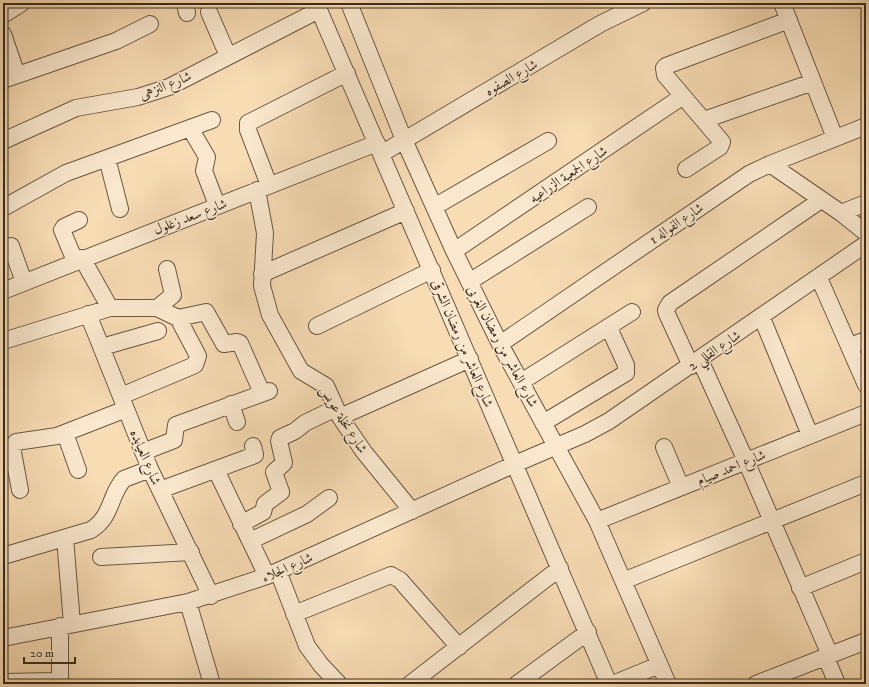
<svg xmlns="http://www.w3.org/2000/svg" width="869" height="687" font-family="'IM FELL DW Pica',Amiri,serif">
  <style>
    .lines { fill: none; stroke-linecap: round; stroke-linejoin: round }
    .minor-casing { stroke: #685745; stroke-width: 18 }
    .minor { stroke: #fae8ce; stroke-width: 16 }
    .labels { text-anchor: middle; stroke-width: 3; stroke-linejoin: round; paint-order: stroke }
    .street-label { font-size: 14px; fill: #382b20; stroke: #fae8ce }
  </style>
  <rect width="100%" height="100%" fill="#f8dcb4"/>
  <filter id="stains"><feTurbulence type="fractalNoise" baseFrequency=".005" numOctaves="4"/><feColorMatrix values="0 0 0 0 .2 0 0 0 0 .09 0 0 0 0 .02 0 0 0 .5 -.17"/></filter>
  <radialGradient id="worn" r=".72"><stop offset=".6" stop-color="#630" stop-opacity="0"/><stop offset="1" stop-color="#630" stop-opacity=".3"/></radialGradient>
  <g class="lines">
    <defs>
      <path id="minor" d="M 185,3 L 187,13
        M 316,3 L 609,684
        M 349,3 L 404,140 L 454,251 L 500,344 L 597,521 L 668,684
        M 782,3 L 835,138
        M 209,12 L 228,56
        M 3,15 L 22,3
        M 3,34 L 17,75
        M 3,80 L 116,41 L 150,24
        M 704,120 L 813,82
        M 190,128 L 207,157 L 204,171 L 217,205
        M 3,141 L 76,108 L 138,97 L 169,87 L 319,10
        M 381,154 L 600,24 L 643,3
        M 107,158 L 120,209
        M 770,164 L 841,213 L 866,233
        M 686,169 L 720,147 L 722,142 L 665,75 L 664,68 L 666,66 L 789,20
        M 269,185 L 248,130 L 248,123 L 347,73
        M 257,190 L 265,233 L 262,286 L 270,315 L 301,371 L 326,386 L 340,417 L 364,452 L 412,511
        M 434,207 L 548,141
        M 3,208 L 66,173 L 212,120
        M 841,213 L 866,203
        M 11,246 L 24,282
        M 454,251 L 683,96
        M 82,258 L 110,308
        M 75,261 L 62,230 L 64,227 L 79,220
        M 262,274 L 406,211
        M 819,278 L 866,385
        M 469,282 L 588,207
        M 3,291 L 377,143
        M 157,308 L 173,295 L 167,269
        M 88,314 L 150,469 L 211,596
        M 762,318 L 810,435
        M 317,326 L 432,270
        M 3,341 L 110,308 L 157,308 L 178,318 L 206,312 L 224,344 L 237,342 L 240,343 L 262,393
        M 500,344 L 749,174 L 770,164 L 866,126
        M 850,346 L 866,340
        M 102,347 L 158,331
        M 700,360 L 746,461 L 830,655
        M 691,366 L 667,314 L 666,310 L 670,303 L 821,200
        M 521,382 L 632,312
        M 121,396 L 195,365 L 198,356 L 196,352 L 178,318
        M 231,404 L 237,422
        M 340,417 L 470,359
        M 543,423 L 626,373 L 626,365 L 609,328
        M 65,433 L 78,470
        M 664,447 L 681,487
        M 143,452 L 174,440 L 176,425 L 269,391
        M 216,470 L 267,576
        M 20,490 L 12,447 L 16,442 L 57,436 L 126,409
        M 160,490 L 255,455 L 253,446
        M 597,521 L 866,413
        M 241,524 L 263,512 L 265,504 L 281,492 L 274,472 L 284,463 L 279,441 L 280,438 L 295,431 L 305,423 L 336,408
        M 65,538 L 72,624
        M 250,541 L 307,514 L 329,498
        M 3,556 L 91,530 C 113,516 109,495 124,479 L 150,469
        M 101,557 L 191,552
        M 278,571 L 307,646 L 321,665 L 339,684
        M 623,581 L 866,483
        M 800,588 L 866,561
        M 188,602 L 212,684
        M 294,614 L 391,575 L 400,580 L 459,647
        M 3,638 L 188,602 L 267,576 L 515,464 L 585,434 L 609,421 L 866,244
        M 826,657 L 837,684
        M 3,682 L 55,681 L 60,677 L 60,626
        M 410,684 L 560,568
        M 517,684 L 588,632
        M 613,684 L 659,665
        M 756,684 L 866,641"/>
    </defs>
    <use href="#minor" class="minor-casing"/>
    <use href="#minor" class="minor"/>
  </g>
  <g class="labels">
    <g class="street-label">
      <text transform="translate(511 77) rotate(-30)" y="5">شارع الصفوه</text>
      <text transform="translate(165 85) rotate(-22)" y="5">شارع النزهى</text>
      <text transform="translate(568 174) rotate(-34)" y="5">شارع الجمعية الزراعيه</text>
      <text transform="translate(190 216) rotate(-21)" y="5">شارع سعد زغلول</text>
      <text transform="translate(676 223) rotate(-34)" y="5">شارع الفواله 1</text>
      <text transform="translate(463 343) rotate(67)" y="5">شارع العاشر من رمضان الشرقى</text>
      <text transform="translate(503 346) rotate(62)" y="5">شارع العاشر من رمضان الغربى</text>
      <text transform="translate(714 350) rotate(-34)" y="5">شارع القللي 2</text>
      <text transform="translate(344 419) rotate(58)" y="5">شارع نخلة عويس</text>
      <text transform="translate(146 457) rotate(67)" y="5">شارع العيايده</text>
      <text transform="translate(731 467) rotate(-22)" y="5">شارع احمد صيام</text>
      <text transform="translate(287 567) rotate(-24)" y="5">شارع الجلاء</text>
    </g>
  </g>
  <rect width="869" height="687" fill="none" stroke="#f8dcb4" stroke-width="16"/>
  <rect x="4" y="4" width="861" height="679" fill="none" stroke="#382b20" stroke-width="2"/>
  <rect x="8" y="8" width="853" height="671" fill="none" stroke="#382b20"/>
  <path d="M24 657v6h51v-6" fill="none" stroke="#382b20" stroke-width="2"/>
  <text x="30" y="657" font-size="12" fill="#382b20" stroke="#fae8ce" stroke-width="3" paint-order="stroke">20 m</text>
  <rect width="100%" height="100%" filter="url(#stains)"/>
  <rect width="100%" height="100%" fill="url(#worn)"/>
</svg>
